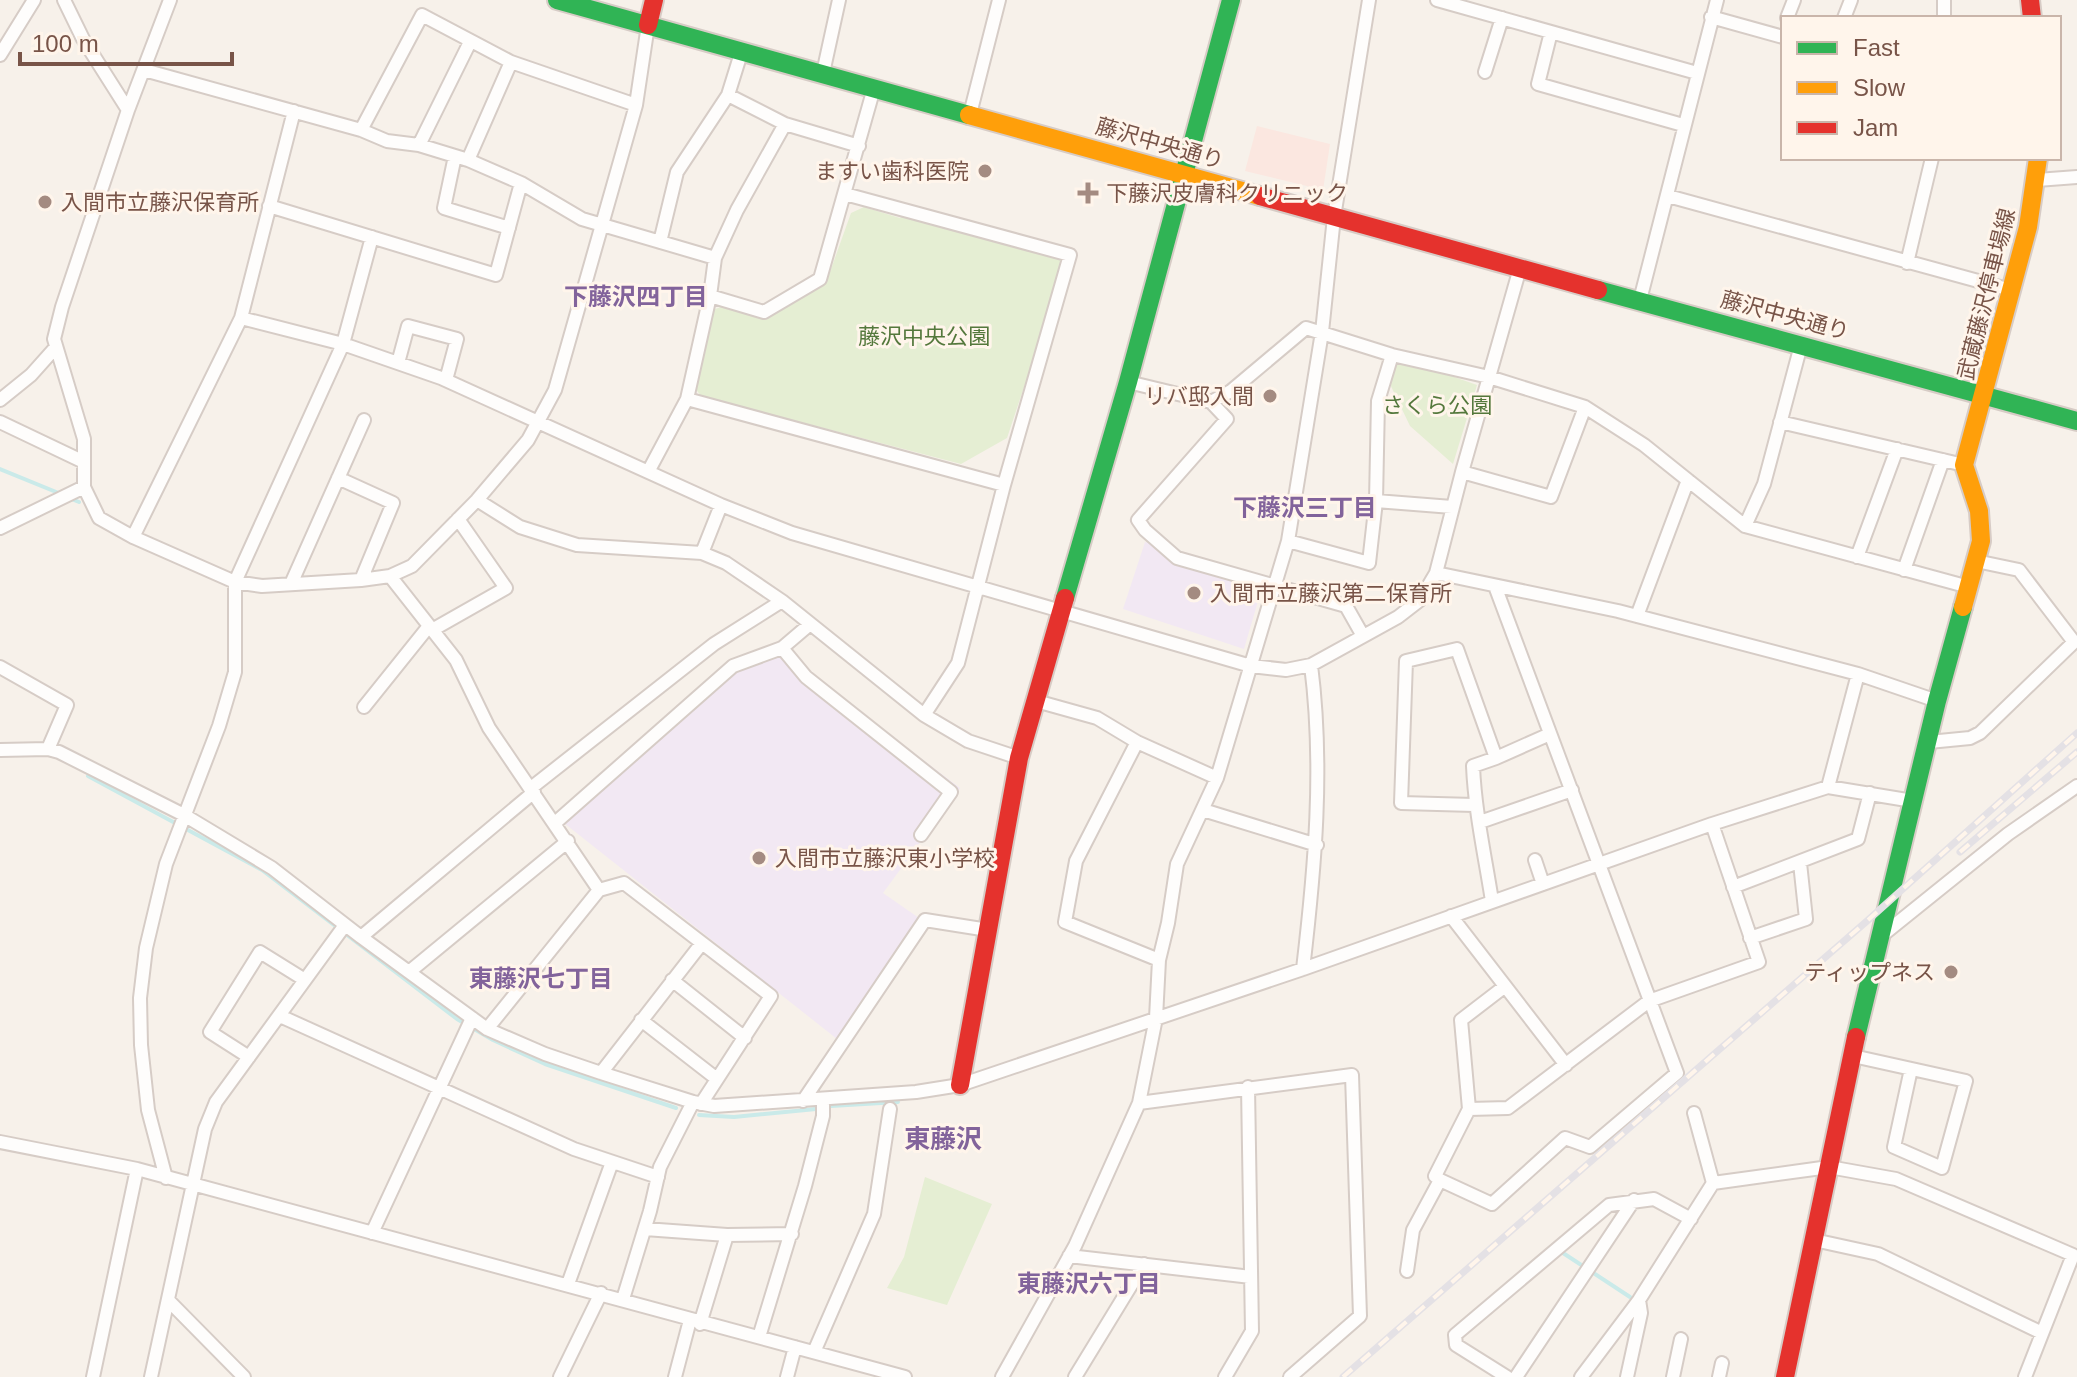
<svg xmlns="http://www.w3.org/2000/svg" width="2077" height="1377" font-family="Arial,'Noto Sans JP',sans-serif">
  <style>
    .commercial { fill: #fbe7e0 }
    .education { fill: #f2e8f3 }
    .green { fill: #e5eed3 }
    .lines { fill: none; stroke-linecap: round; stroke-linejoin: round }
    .stream { stroke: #caeae9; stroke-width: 4 }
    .street-casing { stroke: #d6ccc6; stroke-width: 16 }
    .fast-casing { stroke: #d7ccc6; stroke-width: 22 }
    .slow-casing { stroke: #d7ccc6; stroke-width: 22 }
    .jam-casing { stroke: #d7ccc6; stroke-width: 22 }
    .street { stroke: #fefdfc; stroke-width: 12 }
    .fast { stroke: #30b455; stroke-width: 18 }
    .slow { stroke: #ff9f0a; stroke-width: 18 }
    .jam { stroke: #e5322d; stroke-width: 18 }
    .rail-casing { stroke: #e4e1e5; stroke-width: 7 }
    .rail { stroke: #fff5eb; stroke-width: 4; stroke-dasharray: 12; stroke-linecap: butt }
    .poi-dot { fill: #a48b81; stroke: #fff5eb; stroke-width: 3 }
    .labels { text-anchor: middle; stroke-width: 6; stroke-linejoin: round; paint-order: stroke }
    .street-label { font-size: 22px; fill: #785448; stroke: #fff5eb }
    .poi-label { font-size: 22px; fill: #785448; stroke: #fff5eb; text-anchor: start }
    .park-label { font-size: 22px; fill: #54783c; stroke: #fff5eb }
    .neighbourhood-label { font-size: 24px; font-weight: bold; fill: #82639b; stroke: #fff5eb }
    .quarter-label { font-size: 26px; font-weight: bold; fill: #82639b; stroke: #fff5eb }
  </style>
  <rect width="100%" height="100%" fill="#f7f1ea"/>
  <path class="commercial" d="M 1257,126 L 1330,144 L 1323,190 L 1245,171 Z"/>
  <path class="education" d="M 1145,542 L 1265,577 L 1244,649 L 1123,609 Z
    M 753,654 L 790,659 L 960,788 L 883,893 L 919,918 L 837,1039 L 564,823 Z"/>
  <path class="green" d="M 864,207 L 900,218 L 907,212 L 1064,259 L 1062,273 L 1007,438 L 961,464 L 701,396 L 691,383 L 712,310 L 724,306 L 762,317 L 826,283 L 851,213 Z
    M 1392,355 L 1477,385 L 1453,464 L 1410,426 L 1388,380 Z
    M 925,1177 L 992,1204 L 947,1305 L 887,1288 L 904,1257 Z"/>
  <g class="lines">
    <path class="stream" d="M 0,469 L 61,494
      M 69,498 L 79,502
      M 88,776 L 262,870 L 457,1019 L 493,1040 L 545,1064 L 676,1108
      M 831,1106 L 898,1102
      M 699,1115 L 734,1117 L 816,1109
      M 1560,1251 L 1630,1297"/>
    <defs>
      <path id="street" d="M 64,0 L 83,39 L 128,110
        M 170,0 L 128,110 L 62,307 L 54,339 L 84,439 L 84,487 L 99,518 L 133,537 L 235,582 L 262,586 L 361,580 L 390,576 L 412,566 L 477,500 L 528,440 L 555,390 L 636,105 L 648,25
        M 1437,0 L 1697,73
        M 1944,0 L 1944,18
        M 1711,17 L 1783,37
        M 1787,18 L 1794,0
        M 1844,18 L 1851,0
        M 1551,32 L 1538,84 L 1683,125
        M 0,55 L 34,0
        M 144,70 L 361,130 L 387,141 L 419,145 L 468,160 L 521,183 L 582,219 L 715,258
        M 1485,72 L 1502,18
        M 823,73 L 839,0
        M 728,95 L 742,50
        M 970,114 L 999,0
        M 361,130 L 422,15 L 511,62 L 636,105
        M 419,145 L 470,42
        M 455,156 L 444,208 L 509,228
        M 468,160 L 511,62
        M 2037,180 L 2077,177
        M 845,194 L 1070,255 L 1004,485 L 958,663 L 924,715
        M 1668,196 L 2011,290
        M 269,206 L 496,275 L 521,183
        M 660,242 L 677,172 L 728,95 L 785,124 L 859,146
        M 1907,263 L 1932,158
        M 710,296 L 764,312 L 820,279 L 874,88
        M 1640,300 L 1717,0
        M 241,318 L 343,344 L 441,378 L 721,505 L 792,533 L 1251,666 L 1286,670 L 1311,665 L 1398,617 L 1420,600 L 1436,573 L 1462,472 L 1520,268
        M 398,363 L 408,326 L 457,339 L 446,380
        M 1128,382 L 1211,402 L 1227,419 L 1138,520 L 1145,530 L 1177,558 L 1346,606 L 1363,636
        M 687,399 L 1004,485
        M 0,400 L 31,375 L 56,347
        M 1211,402 L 1231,391 L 1306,328 L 1392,355 L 1489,377 L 1585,407 L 1644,445 L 1745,526 L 1969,587
        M 0,422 L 84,462
        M 1780,422 L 1964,465
        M 648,472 L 687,399 L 710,296 L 715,258 L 737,210 L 785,124
        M 1462,472 L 1551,497 L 1585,407
        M 338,478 L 393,503 L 361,580
        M 477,500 L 520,527 L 577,545 L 702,553 L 726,563 L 782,601 L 924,715 L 968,741 L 1019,758
        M 1376,501 L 1452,507
        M 1745,526 L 1764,484 L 1801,345
        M 0,528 L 84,487
        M 133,537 L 241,318 L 294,111
        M 1288,541 L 1369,563 L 1376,501 L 1378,401 L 1392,355
        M 702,553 L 721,505
        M 1857,557 L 1897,449
        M 1904,570 L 1943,460
        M 1436,573 L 1618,611 L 1858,674
        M 390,576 L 456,660 L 489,728 L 599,890 L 487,1029
        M 291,584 L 364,420
        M 1495,586 L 1677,1073 L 1590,1147 L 1565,1138 L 1492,1204 L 1440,1180 L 1435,1176 L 1469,1109 L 1508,1108 L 1649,1001 L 1759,962 L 1712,824
        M 1637,616 L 1688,480
        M 809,625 L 782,648 L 806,677 L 951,792 L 921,835
        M 432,630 L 506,588 L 458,519
        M 0,667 L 67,705 L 48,749
        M 1036,701 L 1097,718 L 1137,742 L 1217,778
        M 364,707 L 429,626
        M 1137,742 L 1076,861 L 1065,922 L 1159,960
        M 1929,742 L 1970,738 L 1980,733 L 2074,642 L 2019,570 L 1976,561
        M 0,750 L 48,749 L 59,752 L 184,815 L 272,868 L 361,937 L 487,1029 L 545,1054 L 601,1073 L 693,1102 L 714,1106 L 916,1092 L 960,1085 L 1303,969 L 1712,824 L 1828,787 L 1913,801
        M 1496,758 L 1550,734
        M 1828,787 L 1858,674 L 1937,701
        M 531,788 L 714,644 L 782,601
        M 1474,805 L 1401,803 L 1406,661 L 1457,649 L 1496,758 L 1473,766 C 1475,812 1485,856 1492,901
        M 1203,810 L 1317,845
        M 1480,822 L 1572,790
        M 555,823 L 733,666 L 782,648
        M 1535,860 L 1543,884
        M 1733,887 L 1858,839 L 1870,793
        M 599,890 L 624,883 L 771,996 L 701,1104
        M 1451,916 L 1566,1065
        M 361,937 L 534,792
        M 1880,937 L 2008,834 L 2077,786
        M 1750,938 L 1806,919 L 1800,863
        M 1303,969 C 1315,867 1324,767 1311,665
        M 409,972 L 568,841
        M 672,980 L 745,1038
        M 280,1016 L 574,1149 L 658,1177
        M 641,1020 L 717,1079
        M 1853,1056 L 1966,1081 L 1942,1168 L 1894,1147 L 1911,1069
        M 249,1057 L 210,1032 L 260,952 L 305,980
        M 601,1073 L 702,943
        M 803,1101 L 925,920 L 988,930
        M 1139,1103 L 1352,1075 L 1360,1316 L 1290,1377
        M 1469,1109 L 1461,1020 L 1504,987
        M 0,1142 L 137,1169 L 905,1377
        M 166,1178 L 148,1110 L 141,1045 L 140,998 L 146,948 L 166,864 L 219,726 L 235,672 L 235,582 L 343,344 L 372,237
        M 1713,1183 L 1829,1167 L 1896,1179 L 2073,1255 L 2025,1377
        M 645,1229 L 727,1235 L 792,1234
        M 372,1233 L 472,1018
        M 1814,1240 L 1878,1254 L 2042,1333
        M 1069,1256 L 1251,1277
        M 1407,1271 L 1413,1230 L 1440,1180
        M 568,1284 L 612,1162
        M 623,1299 L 650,1211 L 660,1167 L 693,1102
        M 168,1300 L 244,1377
        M 700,1324 L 727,1235
        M 759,1337 L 805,1186 L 823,1116 L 823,1099
        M 814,1352 L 874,1214 L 890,1109
        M 93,1377 L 137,1169
        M 151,1377 L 205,1129 L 216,1102 L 345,925
        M 560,1377 L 601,1293
        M 675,1377 L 690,1320
        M 787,1377 L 795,1347
        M 1002,1377 L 1075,1246 L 1139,1103 L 1156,1018 L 1159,960 L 1168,923 L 1177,864 L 1217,778 L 1288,541 L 1322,332 L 1334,217 L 1369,0
        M 1075,1377 L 1144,1264
        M 1225,1377 L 1252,1331 L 1248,1087
        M 1507,1377 L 1456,1345 L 1455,1335 L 1609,1205 L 1654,1199 L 1691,1219
        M 1516,1377 L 1634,1200
        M 1581,1377 L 1639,1300 L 1713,1183 L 1694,1113
        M 1627,1377 L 1641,1313 L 1639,1300
        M 1673,1377 L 1681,1339
        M 1719,1377 L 1722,1363"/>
      <path id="fast" d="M 557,0 L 969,115
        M 1598,290 L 2077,421
        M 1065,598 L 1128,382 L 1231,0
        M 1856,1037 L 1937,701 L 1963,607"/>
      <path id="slow" d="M 969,115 L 1260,196
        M 1963,607 L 1981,541 L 1979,511 L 1964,465 L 2028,227 L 2038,158"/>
      <path id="jam" d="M 2030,0 L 2032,18
        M 648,25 L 654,0
        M 1260,196 L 1598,290
        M 960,1085 L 1019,758 L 1065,598
        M 1785,1377 L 1856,1037"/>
    </defs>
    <use href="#street" class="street-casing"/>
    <use href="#fast" class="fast-casing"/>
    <use href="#slow" class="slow-casing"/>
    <use href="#jam" class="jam-casing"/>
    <use href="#street" class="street"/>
    <use href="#fast" class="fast"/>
    <use href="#slow" class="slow"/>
    <use href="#jam" class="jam"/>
    <defs>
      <path id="rail" d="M 1960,852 L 2077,752
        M 1343,1377 L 1867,921 L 2077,733"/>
    </defs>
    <use href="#rail" class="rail-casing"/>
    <use href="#rail" class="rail"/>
  </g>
  <g class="poi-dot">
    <circle cx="985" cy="171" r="8"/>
    <path d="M1084 181h8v8h8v8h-8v8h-8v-8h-8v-8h8z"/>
    <circle cx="45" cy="202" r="8"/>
    <circle cx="1270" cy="396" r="8"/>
    <circle cx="1194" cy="593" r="8"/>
    <circle cx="759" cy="858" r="8"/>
    <circle cx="1951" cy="972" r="8"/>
  </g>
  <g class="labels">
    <g class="street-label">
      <text transform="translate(1160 143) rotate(16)" y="8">藤沢中央通り</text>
      <text transform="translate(1986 294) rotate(-76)" y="8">武蔵藤沢停車場線</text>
      <text transform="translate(1785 315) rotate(15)" y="8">藤沢中央通り</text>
    </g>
    <g class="poi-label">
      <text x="969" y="179" text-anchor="end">ますい歯科医院</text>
      <text x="1106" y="201">下藤沢皮膚科クリニック</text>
      <text x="61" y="210">入間市立藤沢保育所</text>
      <text x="1254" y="404" text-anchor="end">リバ邸入間</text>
      <text x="1210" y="601">入間市立藤沢第二保育所</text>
      <text x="775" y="866">入間市立藤沢東小学校</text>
      <text x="1935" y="980" text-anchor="end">ティップネス</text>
    </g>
    <g class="park-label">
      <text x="924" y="344">藤沢中央公園</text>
      <text x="1437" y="413">さくら公園</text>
    </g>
    <g class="neighbourhood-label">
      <text x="636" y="305">下藤沢四丁目</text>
      <text x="1305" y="516">下藤沢三丁目</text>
      <text x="541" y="987">東藤沢七丁目</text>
      <text x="1089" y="1292">東藤沢六丁目</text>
    </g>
    <g class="quarter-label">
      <text x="943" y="1148">東藤沢</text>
    </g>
  </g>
  <rect x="1781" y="16" width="280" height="144" fill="#fff5eb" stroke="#c9b5aa" stroke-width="2"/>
  <rect x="1797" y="42" width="40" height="12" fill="#30b455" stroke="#c9b5aa" stroke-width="2"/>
  <text x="1853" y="56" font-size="24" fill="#785448">Fast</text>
  <rect x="1797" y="82" width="40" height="12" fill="#ff9f0a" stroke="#c9b5aa" stroke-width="2"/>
  <text x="1853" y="96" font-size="24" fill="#785448">Slow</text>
  <rect x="1797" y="122" width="40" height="12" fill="#e5322d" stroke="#c9b5aa" stroke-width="2"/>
  <text x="1853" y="136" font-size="24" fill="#785448">Jam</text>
  <path d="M20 52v12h212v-12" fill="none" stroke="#785448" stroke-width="4"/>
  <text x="32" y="52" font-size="24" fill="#785448" stroke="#fff5eb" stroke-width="6" paint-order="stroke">100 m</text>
</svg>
